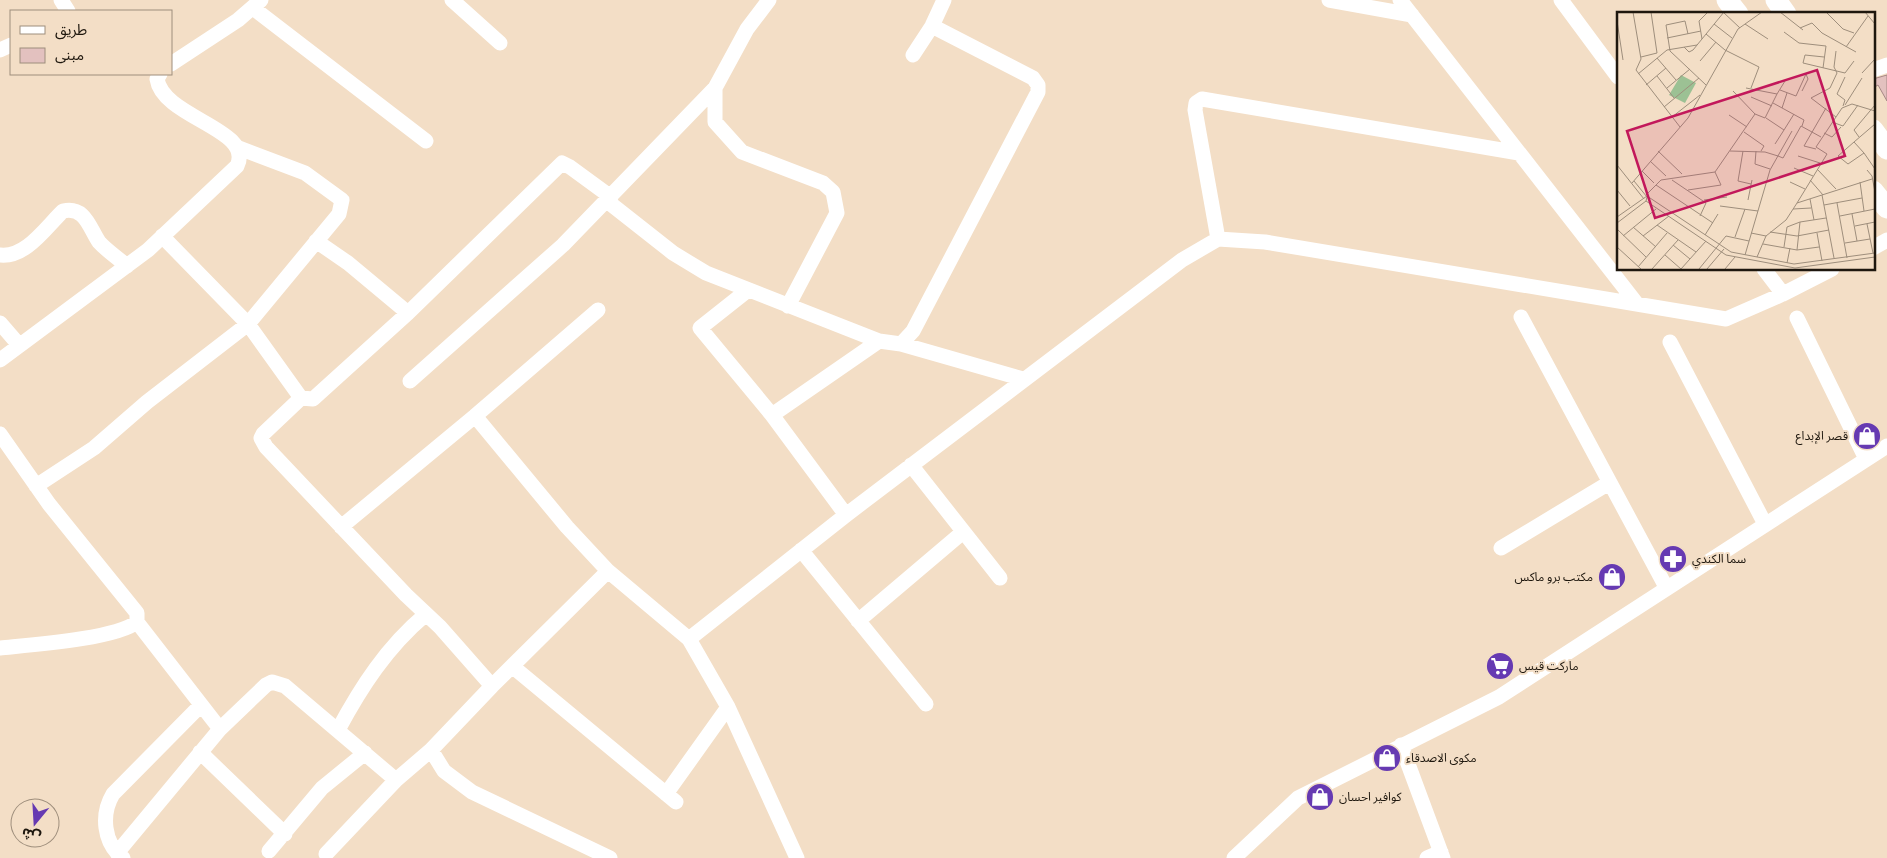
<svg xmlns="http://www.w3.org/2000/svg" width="1887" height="858" font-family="'Titillium Web','Noto Sans Arabic',sans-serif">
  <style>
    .building { fill: #e3c1bf; stroke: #a68785 }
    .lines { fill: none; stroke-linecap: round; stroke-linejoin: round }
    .minor { stroke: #fff; stroke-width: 15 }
    .secondary { stroke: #fff; stroke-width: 21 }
    .labels { text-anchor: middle; stroke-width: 4; stroke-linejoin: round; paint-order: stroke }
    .poi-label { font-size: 12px; fill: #1e170e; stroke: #f3dec6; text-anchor: start }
    .inset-road { fill: none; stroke: #9e8e7c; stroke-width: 1 }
    .view { fill: #c2185b; fill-opacity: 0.15; stroke: #c2185b; stroke-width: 2.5 }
    .inset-edge { fill: none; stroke: #1e170e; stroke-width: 2.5 }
  </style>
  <rect width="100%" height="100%" fill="#f3dec6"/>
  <path class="building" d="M 1887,75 L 1887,101 L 1878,85 L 1873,88 L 1873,79 Z"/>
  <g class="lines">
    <path class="minor" d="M 61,0 L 68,11
      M 452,0 L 500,43
      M 1329,0 L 1412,15
      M 1400,0 L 1637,304
      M 1561,0 L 1618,77
      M 253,8 L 426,141
      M 0,50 L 11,45
      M 913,55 L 932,26 L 944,0
      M 171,64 L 238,20 L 261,0
      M 1873,70 L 1887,65
      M 715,88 L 715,122 L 742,152 L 823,183 L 833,192 L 837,213 L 788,306
      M 607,201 L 673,253 L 706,273 L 879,341 L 901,344 L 1023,379
      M 162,236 L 248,324 L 301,398 L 313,399 L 408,313 L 562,163 L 570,167 L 611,197
      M 1218,239 L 1195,110 L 1196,103 L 1202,99 L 1519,153
      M 316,241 L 348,263 L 408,313
      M 1873,248 L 1887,240
      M 0,255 C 26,258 46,227 63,211 C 85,206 89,227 99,242 C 107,251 118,258 127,266
      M 1764,269 L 1783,294
      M 748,290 L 700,328 L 772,415 L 846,515
      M 598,310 L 475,416 L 567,527 L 608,571
      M 1521,317 L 1666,587
      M 1797,318 L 1866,459
      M 0,323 L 19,345
      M 1670,342 L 1765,524
      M 901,344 L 913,331 L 1038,92 L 1038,85 L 1033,78 L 932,26
      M 0,360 L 148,250 L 237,166 C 255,129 163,118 157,79 L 160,74
      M 410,381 L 563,245 L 715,88 L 747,29 L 769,0
      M 301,398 L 263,434 L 261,438 L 266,447 L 406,595 L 440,627 L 492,686
      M 772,415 L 879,341
      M 0,434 L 49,504 L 137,613 L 137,622 C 116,639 29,645 0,648
      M 911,465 L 1000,578
      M 36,486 L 94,448 L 147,402 L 248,324 L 339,214 L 342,200 L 305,173 L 239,148
      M 341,527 L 475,416
      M 1501,548 L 1609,483
      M 801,550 L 926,704
      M 858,621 L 963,532
      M 137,622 L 220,729
      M 689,639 L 846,515 L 1182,260 L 1218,239 L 1265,242 L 1726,319 L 1783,294 L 1832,269
      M 512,666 L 676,802
      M 338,730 C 361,687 387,647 425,615
      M 1401,745 L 1443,858
      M 200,752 L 285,834
      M 666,794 L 728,707
      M 269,851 L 322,788 L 365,753
      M 117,853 L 220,729 L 266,685 L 272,682 L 285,686 L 396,780
      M 326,854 L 396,780 L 431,750
      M 123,858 C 103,843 101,814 113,794 L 201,705
      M 610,858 L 472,792 L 444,771 L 431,750 L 492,686 L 608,571 L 689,639 L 728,707 L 797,858
      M 1234,858 L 1298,798 L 1499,697 L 1887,446
      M 1427,858 L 1441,852"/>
    <path class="secondary" d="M 1727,0 L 1738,14
      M 1776,0 L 1786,14
      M 1873,130 L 1887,149
      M 1873,191 L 1887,208"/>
  </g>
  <defs>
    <symbol id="shop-disc" viewBox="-11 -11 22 22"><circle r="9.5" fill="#663ab2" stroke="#f3dec6"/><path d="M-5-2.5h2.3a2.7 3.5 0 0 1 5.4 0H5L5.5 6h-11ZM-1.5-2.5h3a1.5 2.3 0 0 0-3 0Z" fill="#fff"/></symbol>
    <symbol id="pharmacy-disc" viewBox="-11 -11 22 22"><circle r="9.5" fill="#663ab2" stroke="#f3dec6"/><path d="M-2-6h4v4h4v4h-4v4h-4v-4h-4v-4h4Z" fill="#fff"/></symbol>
    <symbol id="supermarket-disc" viewBox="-11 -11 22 22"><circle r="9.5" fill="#663ab2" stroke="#f3dec6"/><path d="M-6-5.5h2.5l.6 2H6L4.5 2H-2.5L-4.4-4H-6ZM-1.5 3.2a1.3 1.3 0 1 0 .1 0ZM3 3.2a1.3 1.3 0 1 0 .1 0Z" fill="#fff"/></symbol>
  </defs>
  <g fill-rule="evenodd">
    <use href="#shop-disc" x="1851" y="420" width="32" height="32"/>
    <use href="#pharmacy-disc" x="1657" y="543" width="32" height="32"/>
    <use href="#shop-disc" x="1596" y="561" width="32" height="32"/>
    <use href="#supermarket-disc" x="1484" y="650" width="32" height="32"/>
    <use href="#shop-disc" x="1371" y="742" width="32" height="32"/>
    <use href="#shop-disc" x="1304" y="781" width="32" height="32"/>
  </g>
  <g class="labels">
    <g class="poi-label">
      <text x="1848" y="440" text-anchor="end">قصر الإبداع</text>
      <text x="1692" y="563">سما الكندي</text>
      <text x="1593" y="581" text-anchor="end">مكتب برو ماكس</text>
      <text x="1519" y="670">ماركت قيس</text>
      <text x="1406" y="762">مكوى الاصدقاء</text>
      <text x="1339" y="801">كوافير احسان</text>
    </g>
  </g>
  <g transform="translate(1617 12)">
    <rect width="258" height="258" fill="#f3dec6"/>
    <path d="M 64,63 L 79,71 L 68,91 L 52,83 Z" fill="#9cc194"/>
    <path class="inset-road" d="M 16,0 L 24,47 L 19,58 L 63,115M 106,0 L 123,16M 163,0 L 186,18M 209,0 L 226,17 L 237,21M 248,0 L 258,12M 0,9 L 6,48M 97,12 L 115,26M 128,12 L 151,27M 183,16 L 195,11 L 205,21 L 239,40M 167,20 L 182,31 L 209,34 L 206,56M 71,22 L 68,9 L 49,13 L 53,39 L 89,73M 89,22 L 108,38 L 142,55 L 134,76M 50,26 L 84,19M 85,27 L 82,9 L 91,0M 67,35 L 72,40 L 76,38 L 107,0M 229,35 L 251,4M 24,45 L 40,41 L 34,0M 207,45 L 188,43 L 186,51 L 228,61 L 237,49M 40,46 L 59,68M 83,49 L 99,30M 245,61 L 258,47M 21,62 L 50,38 L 80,33M 40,64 L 57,86M 29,73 L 49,56M 50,76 L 73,57M 163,78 L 179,84 L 189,62M 116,79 L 138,102 L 148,106 L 160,82 L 129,76M 185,79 L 191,67 L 189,62M 160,82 L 168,69M 134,85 L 155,94M 156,91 L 187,108 L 185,114M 228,93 L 245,66M 226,94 L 228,88 L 220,82 L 228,65M 47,95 L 82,66M 165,96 L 170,81M 112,103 L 130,115M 55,105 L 83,83M 219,105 L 194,86 L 213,76 L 220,61 L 217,55 L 219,39M 149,106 L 167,118 L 158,132M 215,110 L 226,114 L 241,93M 167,118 L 177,102M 127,120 L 147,134 L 144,139M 207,121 L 215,125 L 224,115M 242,125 L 237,118 L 258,93M 237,130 L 258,112M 199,137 L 187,134 L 209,96M 41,139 L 65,162M 113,139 L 148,140 L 161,144M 126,139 L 121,169 L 134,172M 139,139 L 138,152 L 153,157M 247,141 L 231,152 L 221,144 L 237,130 L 247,141 L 258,157M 161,144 L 166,146 L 184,114 L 204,125M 181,144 L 203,151M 33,149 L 49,164M 0,153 L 27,187M 177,156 L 196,164M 200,157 L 219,177M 250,158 L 255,164 L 258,180M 25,159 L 37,171M 55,168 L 89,191 L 83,204M 193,168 L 206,183M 17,169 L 30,185 L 29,189M 173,170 L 188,177M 243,170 L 247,199M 15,171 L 71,106 L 121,17 L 145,0M 39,173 L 96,211M 0,178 L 13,194M 71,178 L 104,173 L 98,160M 29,183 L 44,168 L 98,160 L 138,102M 205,183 L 217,246M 193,187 L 197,208M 87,188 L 110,185M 131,188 L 135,168M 180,191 L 210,142 L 199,135 L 225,96 L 235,92 L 258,99M 220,191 L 230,246M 207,193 L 245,186M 103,194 L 141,199M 176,197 L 194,196M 235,202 L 240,229M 223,204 L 258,197M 0,205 L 30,184 L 114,240 L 177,252 L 258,241M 0,211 L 29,189 L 109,243 L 178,256 L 258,245M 250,212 L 256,241M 40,213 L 79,240M 238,214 L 258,210M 16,215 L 39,235M 0,217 L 29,245M 153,220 L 180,224 L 212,218M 134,221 L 149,224 L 169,208 L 180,191 L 255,167M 200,221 L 205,249M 88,223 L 101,202M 6,224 L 39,197M 26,224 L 52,204M 118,225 L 128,197M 228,231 L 253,227M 146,232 L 180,238 L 202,235M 56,233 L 73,247M 0,235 L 24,257M 167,235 L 170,215 L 183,210M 180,238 L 183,210 L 209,206M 48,243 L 64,257M 128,243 L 153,158 L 175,119M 140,245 L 149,224M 170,251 L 173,236M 21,255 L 50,221M 35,257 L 61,228M 64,257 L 89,229M 82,257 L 109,224 L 132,229M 90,257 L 107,237M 108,257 L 118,245"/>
    <path class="view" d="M 200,58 L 228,144 L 38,206 L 10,119 Z"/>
    <rect width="258" height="258" class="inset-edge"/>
  </g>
  <rect x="10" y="10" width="162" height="65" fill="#f3dec6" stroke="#9e8e7c"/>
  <rect x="20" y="26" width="25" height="8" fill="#ffffff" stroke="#9e8e7c"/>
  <text x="55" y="35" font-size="15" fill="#1e170e">طريق</text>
  <rect x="20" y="48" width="25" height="15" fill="#e3c1bf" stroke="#9e8e7c"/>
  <text x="55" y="60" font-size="15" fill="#1e170e">مبنى</text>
  <g transform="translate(35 823) rotate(198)"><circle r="24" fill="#f3dec6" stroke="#9e8e7c"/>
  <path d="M0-4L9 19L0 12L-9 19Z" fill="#663ab2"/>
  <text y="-8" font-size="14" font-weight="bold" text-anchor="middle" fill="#1e170e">ش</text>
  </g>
</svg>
